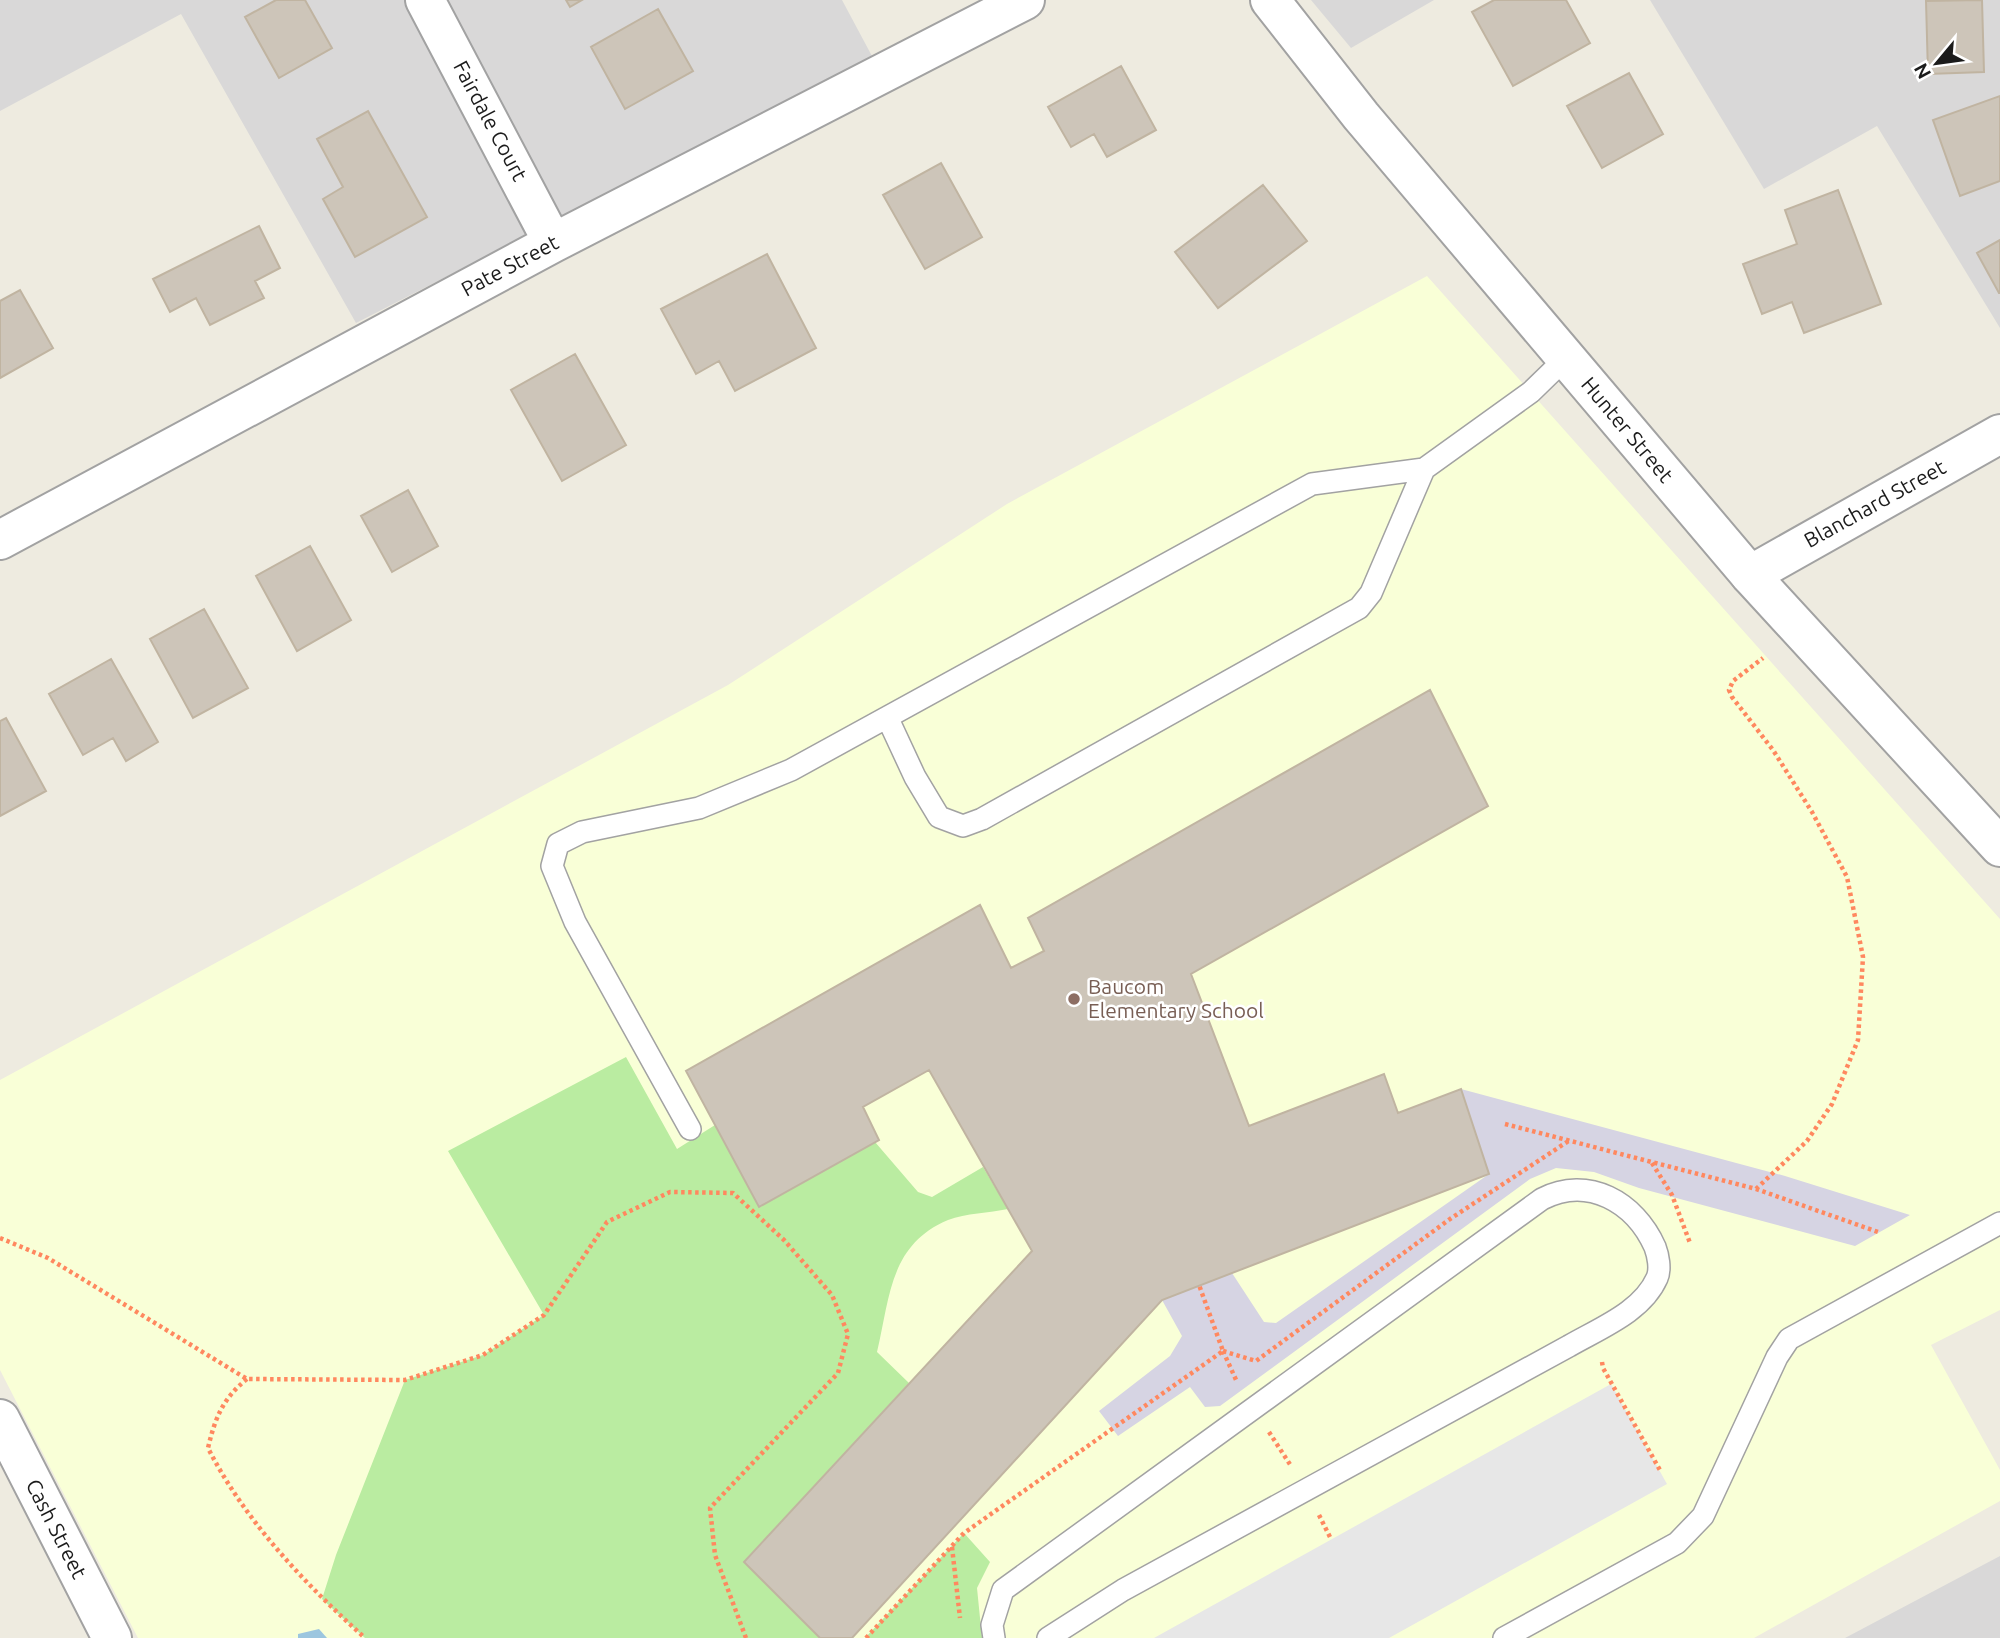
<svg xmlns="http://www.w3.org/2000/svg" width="2000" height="1638" font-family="Ubuntu,sans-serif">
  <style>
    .residential { fill: #d9d8d8 }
    .education { fill: #f9ffd7 }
    .grass { fill: #baeca1 }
    .parking { fill: #e7e7e7 }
    .plaza { fill: #d6d4e3 }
    .water { fill: #9cc6df }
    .building { fill: #cdc5b9; stroke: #c0b4a1; stroke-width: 2 }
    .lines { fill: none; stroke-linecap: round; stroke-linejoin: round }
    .service-casing { stroke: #a2a2a2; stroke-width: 24 }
    .minor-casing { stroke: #a2a2a2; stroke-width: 42 }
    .tertiary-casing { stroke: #a2a2a2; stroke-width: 42 }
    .path { stroke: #ff885f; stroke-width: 4.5; stroke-dasharray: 3.5 3.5; stroke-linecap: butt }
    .service { stroke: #fff; stroke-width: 21 }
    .minor { stroke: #fff; stroke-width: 38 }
    .tertiary { stroke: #fff; stroke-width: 38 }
    .education-dot { fill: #8d6e63; stroke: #fff; stroke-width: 2.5 }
    .labels { text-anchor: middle; stroke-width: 5; stroke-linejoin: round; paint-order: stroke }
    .street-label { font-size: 21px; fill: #1b1b1b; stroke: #fff }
    .education-label { font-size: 21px; fill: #785e54; stroke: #fff; text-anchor: start }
  </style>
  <rect width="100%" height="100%" fill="#eeebe0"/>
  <path class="residential" d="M 0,0 L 842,0 L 873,58 L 356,323 L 181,14 L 0,111 Z
    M 1311,0 L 1434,0 L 1351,48 Z
    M 1650,0 L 2000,0 L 2000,328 L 1877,126 L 1764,189 Z
    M 2000,1556 L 2000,1638 L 1845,1638 Z"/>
  <path class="education" d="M 1427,276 L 2000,919 L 2000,1310 L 1931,1345 L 2000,1470 L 2000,1501 L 1754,1638 L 138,1638 L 0,1370 L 0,1080 L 728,685 L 1007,504 Z"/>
  <path class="grass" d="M 626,1057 L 677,1149 L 715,1125 L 760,1207 L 875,1142 L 918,1192 L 932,1197 L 983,1167 L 1008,1209 C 989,1213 966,1213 948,1220 C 889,1245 890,1298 877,1352 L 909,1383 L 745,1562 L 820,1638 L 365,1638 L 322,1599 L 336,1555 L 405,1380 L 483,1355 L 544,1315 L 448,1151 Z
    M 964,1533 L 990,1562 L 977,1588 L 982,1638 L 865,1638 Z"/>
  <path class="parking" d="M 1611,1384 L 1667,1484 L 1389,1638 L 1154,1638 Z"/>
  <path class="plaza" d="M 1461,1089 L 1785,1176 L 1910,1215 L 1855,1246 L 1639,1188 L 1594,1172 L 1556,1168 L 1530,1179 L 1220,1406 L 1205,1407 L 1190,1387 L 1118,1436 L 1099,1411 L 1170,1356 L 1182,1336 L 1162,1300 L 1232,1273 L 1264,1322 L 1276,1323 L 1489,1174 Z"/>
  <path class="water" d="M 319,1629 L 327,1638 L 298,1638 L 298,1634 Z"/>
  <path class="building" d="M 276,0 L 305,0 L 332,48 L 279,78 L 245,17 Z
    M 566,0 L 582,0 L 570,7 Z
    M 1494,0 L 1566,0 L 1590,43 L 1513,86 L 1472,12 Z
    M 1982,0 L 1984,72 L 1928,74 L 1926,1 Z
    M 658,9 L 693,71 L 625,109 L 591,47 Z
    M 1121,66 L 1156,130 L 1107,157 L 1094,134 L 1071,147 L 1048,107 Z
    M 1629,73 L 1663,134 L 1602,168 L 1567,106 Z
    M 2000,96 L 2000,181 L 1960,196 L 1933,120 Z
    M 368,111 L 427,217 L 355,257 L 323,199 L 343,187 L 317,139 Z
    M 941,163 L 982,237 L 925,269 L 883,195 Z
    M 1263,185 L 1307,241 L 1218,308 L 1175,252 Z
    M 1838,190 L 1881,304 L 1804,333 L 1792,302 L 1762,314 L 1743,264 L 1797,244 L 1785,210 Z
    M 259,226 L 280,268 L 255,281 L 264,298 L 210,325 L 196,298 L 170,312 L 153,279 Z
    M 2000,240 L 2000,293 L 1999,293 L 1977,253 Z
    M 767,254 L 816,348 L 735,391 L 719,361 L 696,374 L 661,309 Z
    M 20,290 L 53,348 L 0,378 L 0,301 Z
    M 575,354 L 626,445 L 562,481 L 511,390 Z
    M 408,490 L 438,546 L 392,572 L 361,516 Z
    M 310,546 L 351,620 L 297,651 L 256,576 Z
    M 204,609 L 248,688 L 193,718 L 150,639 Z
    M 111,659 L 158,742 L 126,761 L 113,738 L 83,755 L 49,694 Z
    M 1430,690 L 1488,806 L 1191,974 L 1249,1126 L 1384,1074 L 1398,1113 L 1461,1089 L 1489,1174 L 1162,1300 L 852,1638 L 820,1638 L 744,1562 L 1032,1251 L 929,1070 L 863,1107 L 879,1140 L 759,1207 L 686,1071 L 980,905 L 1011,968 L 1044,951 L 1028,918 Z
    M 6,718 L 46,791 L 0,816 L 0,721 Z"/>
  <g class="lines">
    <defs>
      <path id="service" d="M 888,719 L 915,777 L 939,817 L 963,826 L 982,819 L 1359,608 L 1371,593 L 1424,469
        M 690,1129 L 575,922 L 552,866 L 558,844 L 582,832 L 699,808 L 791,770 L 1312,484 L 1424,469 L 1531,392 L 1566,358
        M 994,1638 L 992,1625 L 1003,1590 L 1542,1199 C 1588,1175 1635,1202 1655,1247 C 1658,1255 1661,1269 1657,1278 C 1642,1312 1600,1328 1569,1346 L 1123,1590 L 1048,1638
        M 1504,1638 L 1677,1543 L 1703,1516 L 1777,1357 L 1789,1339 L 2000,1223"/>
      <path id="minor" d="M 425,0 L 553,243
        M 0,540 L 553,243 L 1025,0
        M 1750,575 L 2000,434
        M 0,1419 L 112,1638"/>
      <path id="tertiary" d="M 1270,0 L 1361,116 L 1750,575 L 2000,847"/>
    </defs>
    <use href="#service" class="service-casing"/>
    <use href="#minor" class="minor-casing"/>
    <use href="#tertiary" class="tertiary-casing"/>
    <path class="path" d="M 1505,1124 L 1756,1189 L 1878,1232
      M 1652,1163 L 1672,1195 L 1690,1243
      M 1756,1189 L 1807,1141 L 1832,1104 L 1858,1040 L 1863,957 L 1847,877 L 1812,812 L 1773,750 L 1732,697 L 1729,690 L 1733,681 L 1763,658
      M 0,1238 L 48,1258 L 247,1379 L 405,1380 L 483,1355 L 544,1315 L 607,1222 L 670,1192 L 733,1193 L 784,1240 L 832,1295 L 848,1334 L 838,1373 L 710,1508 L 715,1555 L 746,1638
      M 1223,1351 L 1256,1361 L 1450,1219 L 1570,1140
      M 1223,1351 L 1237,1382
      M 1602,1362 L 1603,1368 L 1661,1472
      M 247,1379 C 223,1398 215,1418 208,1448 C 245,1521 305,1584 365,1638
      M 1269,1432 L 1291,1466
      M 1319,1515 L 1331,1539
      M 952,1547 L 960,1618
      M 866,1638 L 964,1533 L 1223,1351 L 1199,1285"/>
    <use href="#service" class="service"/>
    <use href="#minor" class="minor"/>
    <use href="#tertiary" class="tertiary"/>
  </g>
  <circle class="education-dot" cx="1074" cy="999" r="7"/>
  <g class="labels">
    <g class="street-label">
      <text transform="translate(490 121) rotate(62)" y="7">Fairdale Court</text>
      <text transform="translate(510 266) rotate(-28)" y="7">Pate Street</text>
      <text transform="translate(1627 430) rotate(50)" y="7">Hunter Street</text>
      <text transform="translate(1875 504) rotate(-29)" y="7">Blanchard Street</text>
      <text transform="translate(56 1529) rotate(63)" y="7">Cash Street</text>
    </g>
    <g class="education-label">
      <text x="1088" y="994">Baucom<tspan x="1088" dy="24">Elementary School</tspan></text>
    </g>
  </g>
  <g transform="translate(1937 63) rotate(241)" stroke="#ffffff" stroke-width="5" paint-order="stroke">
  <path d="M0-5L12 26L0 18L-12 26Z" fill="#1b1b1b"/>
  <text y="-10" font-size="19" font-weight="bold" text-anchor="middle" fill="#1b1b1b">N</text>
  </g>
</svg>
